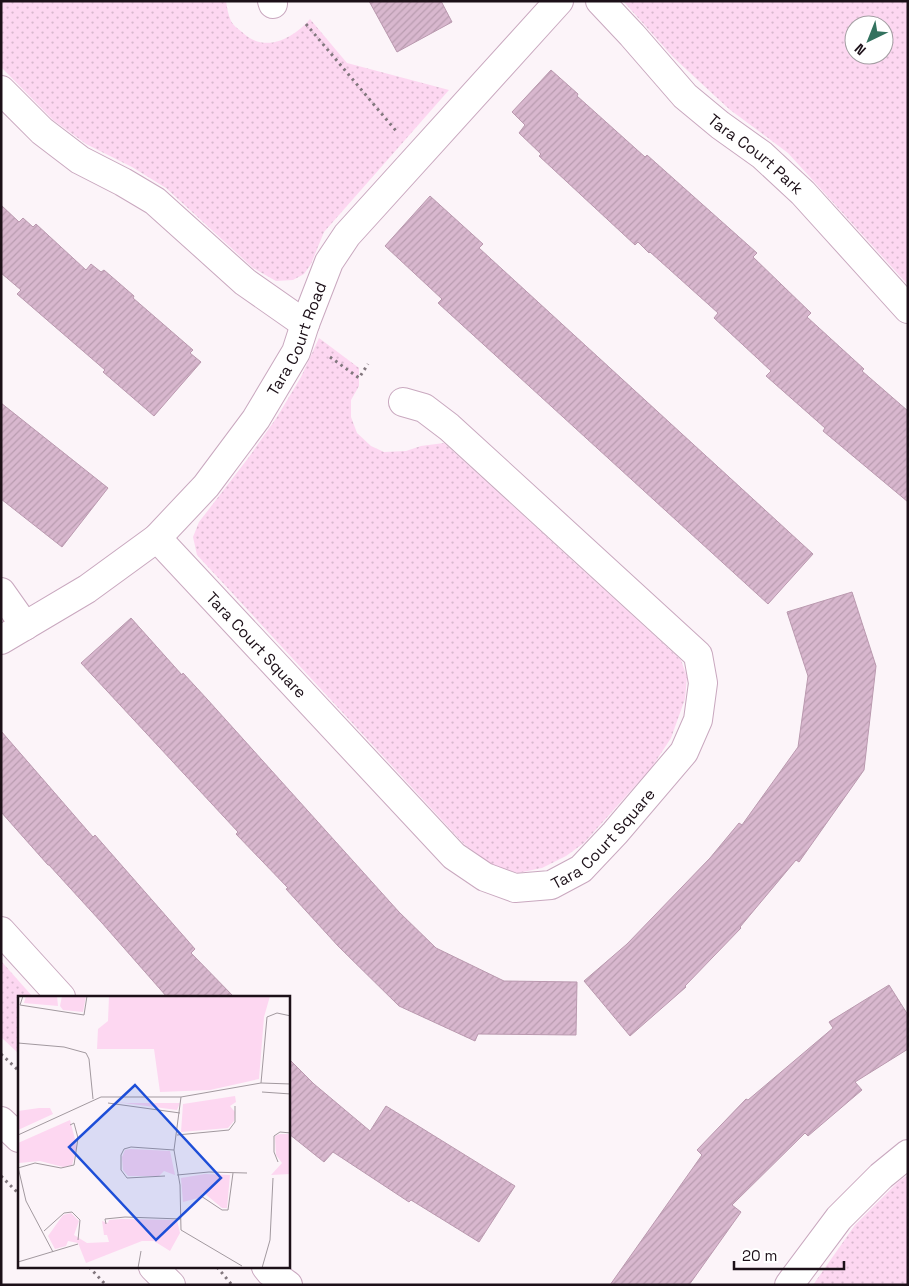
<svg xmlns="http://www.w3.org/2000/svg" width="909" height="1286" font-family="'Space Grotesk',sans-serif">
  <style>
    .grass { fill: url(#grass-dots); fill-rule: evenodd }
    .building { fill: url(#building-hatch); stroke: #ba99af }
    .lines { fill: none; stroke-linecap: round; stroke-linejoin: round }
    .minor-casing { stroke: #c9a8bf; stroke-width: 30 }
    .tertiary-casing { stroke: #c9a8bf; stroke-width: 30 }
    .path { stroke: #82777e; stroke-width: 3; stroke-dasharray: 2.5 4; stroke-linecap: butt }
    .minor { stroke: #fff; stroke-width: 28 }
    .tertiary { stroke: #fff; stroke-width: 28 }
    .labels { text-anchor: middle; stroke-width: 4; stroke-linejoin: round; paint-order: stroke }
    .street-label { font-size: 16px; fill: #1c1018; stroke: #fff }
    .inset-road { fill: none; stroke: #a2999f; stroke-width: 1 }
    .view { fill: #1d4ed8; fill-opacity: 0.15; stroke: #1d4ed8; stroke-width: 2.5 }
    .inset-edge { fill: none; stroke: #1c1018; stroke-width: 2.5 }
  </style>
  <defs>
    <pattern id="grass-dots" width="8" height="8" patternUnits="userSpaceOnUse" patternTransform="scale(1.25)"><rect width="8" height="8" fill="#fdd7f1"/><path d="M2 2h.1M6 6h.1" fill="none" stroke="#d8b8ce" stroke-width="1.8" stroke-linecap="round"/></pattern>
    <pattern id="building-hatch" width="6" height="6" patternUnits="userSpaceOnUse" patternTransform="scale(1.25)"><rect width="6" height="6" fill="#d8b7ce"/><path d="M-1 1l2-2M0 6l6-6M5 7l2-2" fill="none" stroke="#b99cb0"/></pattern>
  </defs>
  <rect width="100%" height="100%" fill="#fcf4f9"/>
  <path class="grass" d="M 1,1 L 226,1 C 227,7 228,15 231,21 C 233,25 238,29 242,32 C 264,54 293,39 310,19 L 347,63 L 449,90 L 324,232 L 311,264 L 304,274 L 293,280 L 276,281 L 253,268 L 166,188 L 132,167 L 86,144 L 53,120 L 1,67 Z
    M 623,1 L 908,1 L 908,285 L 788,153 L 729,109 L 673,57 ZM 854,25 L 884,25 L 884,55 L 854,55 Z
    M 319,338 L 359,368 L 359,386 L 351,400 L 351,417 L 357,433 L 371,446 L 384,452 L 406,451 L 421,446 L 444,443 L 681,660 L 687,677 L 685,699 L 671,738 L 652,767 L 584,843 L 566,856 L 542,868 L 518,873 L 492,865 L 464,844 L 197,555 L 193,537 L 199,522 L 249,457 L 277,417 L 301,377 Z
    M 1,961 L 33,997 L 19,997 L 19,1054 L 1,1037 Z
    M 908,1175 L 908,1285 L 813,1285 L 855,1225 L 899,1181 Z"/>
  <path class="building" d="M 369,1 L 441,1 L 452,22 L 397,52 Z
    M 551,70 L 578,94 L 577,96 L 645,157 L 647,155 L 757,253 L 753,257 L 811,313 L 807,317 L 864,369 L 862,371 L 908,411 L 908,502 L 823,431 L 825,428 L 766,376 L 771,371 L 714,318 L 718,313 L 650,252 L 649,253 L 638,242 L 635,245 L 539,156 L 541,154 L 519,133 L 525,125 L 512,112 Z
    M 430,196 L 483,244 L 479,248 L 813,554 L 768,604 L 438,303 L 442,299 L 385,246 Z
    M 1,205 L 19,222 L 23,218 L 33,227 L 36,224 L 86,270 L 91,264 L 101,272 L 104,270 L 134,296 L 133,298 L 193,350 L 190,353 L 201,362 L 154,416 L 103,372 L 105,370 L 17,294 L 21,290 L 1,273 Z
    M 1,403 L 108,488 L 62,547 L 1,499 Z
    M 852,592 L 876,666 L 864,770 L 799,862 L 796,860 L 740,927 L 741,928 L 685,986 L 686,987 L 630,1036 L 584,981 L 627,944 L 710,858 L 739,823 L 742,825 L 798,747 L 808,676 L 787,612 Z
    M 131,618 L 182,675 L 183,673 L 207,699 L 399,912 L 436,948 L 504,981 L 577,982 L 576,1035 L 478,1034 L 475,1041 L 399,1006 L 338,946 L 286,889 L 288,888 L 236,834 L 238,832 L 81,663 Z
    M 1,731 L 93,837 L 95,835 L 195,949 L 191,953 L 234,997 L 167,997 L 102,923 L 49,865 L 48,865 L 1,812 Z
    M 889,985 L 908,1015 L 908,1049 L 855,1082 L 862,1090 L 808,1136 L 805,1133 L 732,1205 L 741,1212 L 689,1285 L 610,1285 L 702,1155 L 697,1150 L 746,1099 L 748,1100 L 833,1028 L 829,1022 Z
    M 289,1059 L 314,1084 L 370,1131 L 386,1106 L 515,1186 L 479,1242 L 411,1200 L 409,1202 L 333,1152 L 324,1162 L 289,1134 Z"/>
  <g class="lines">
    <defs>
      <g id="minor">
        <path d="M 272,1 L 273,4"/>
        <path id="s1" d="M 600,1 L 632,35 L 685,96 L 720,125 L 762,155 L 803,193 L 908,309"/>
        <path d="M 1,90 L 42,131 L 80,160 L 123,182 L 155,201 L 245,282 L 305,324"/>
        <path id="s2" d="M 157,538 L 454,856 L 485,877 L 515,888 L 551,885 L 581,869 L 615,833 L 684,752 L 698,720 L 703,683 L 698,655 L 449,427 L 424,408 L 403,402"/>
        <path d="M 1,592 L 25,626"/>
        <path id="s3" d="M 1,640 L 87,589 L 157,538 L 206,486 L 256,419 L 296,352 L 305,324 L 329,262 L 347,235 L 559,1"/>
        <path d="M 1,931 L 61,997"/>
        <path d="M 266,1267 L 270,1272 L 288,1285"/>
        <path d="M 789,1285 L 839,1218 L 881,1176 L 908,1154"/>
      </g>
      <path id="tertiary" d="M 1,1121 L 19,1138
        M 153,1267 L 171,1285"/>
    </defs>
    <use href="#minor" class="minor-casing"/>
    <use href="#tertiary" class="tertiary-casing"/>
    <path class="path" d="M 306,24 L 397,132
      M 330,357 L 359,378 L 368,364
      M 1,1054 L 19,1071
      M 1,1176 L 19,1194
      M 89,1267 L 106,1285
      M 217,1267 L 232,1285"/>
    <use href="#minor" class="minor"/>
    <use href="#tertiary" class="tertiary"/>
  </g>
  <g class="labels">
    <g class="street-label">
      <text dy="6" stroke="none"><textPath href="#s1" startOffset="219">Tara Court Park</textPath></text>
      <text dy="6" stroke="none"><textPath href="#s3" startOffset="432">Tara Court Road</textPath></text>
      <text dy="6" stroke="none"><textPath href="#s2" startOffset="146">Tara Court Square</textPath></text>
      <text dy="6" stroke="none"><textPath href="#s2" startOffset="611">Tara Court Square</textPath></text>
    </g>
  </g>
  <g transform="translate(18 996)">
    <rect width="272" height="272" fill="#fcf4f9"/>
    <path d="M 8,0 L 39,0 L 40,10 L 6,7 ZM 44,0 L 68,0 L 65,16 L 45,14 L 42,10 ZM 91,0 L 252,0 L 246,21 L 241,83 L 192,94 L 142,96 L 136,53 L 79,53 L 80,33 L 90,25 ZM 217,100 L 218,106 L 212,110 L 217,116 L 216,125 L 210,132 L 163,136 L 165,108 ZM 98,106 L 109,107 L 162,107 L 159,114 ZM 21,112 L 32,112 L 35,118 L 0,134 L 0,115 ZM 52,124 L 59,151 L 54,169 L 45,171 L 22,165 L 1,167 L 0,147 ZM 262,138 L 272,138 L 272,178 L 253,179 L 264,167 L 258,159 L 257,140 ZM 113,153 L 152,155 L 157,179 L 146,175 L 141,180 L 110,180 L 105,174 L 104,161 L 107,154 ZM 187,178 L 212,179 L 209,212 L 204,212 L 185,196 L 180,202 L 165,206 L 163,182 ZM 53,217 L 61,225 L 56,239 L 69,247 L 91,246 L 89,239 L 86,239 L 84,225 L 90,227 L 91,224 L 103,223 L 159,224 L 162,237 L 152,255 L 136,245 L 124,245 L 68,267 L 60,247 L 50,245 L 48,250 L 37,253 L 30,240 L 45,219 Z" fill="#fdd7f1"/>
    <path class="inset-road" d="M 5,0 L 2,9 L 66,19 L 69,0M 0,47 L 46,51 L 68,57 L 71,63 L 75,103M 243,87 L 249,21 L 259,17 L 273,20M 244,96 L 273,98M 163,101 L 156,154 L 162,189 L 163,234 L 224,270M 90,107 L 162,117M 0,139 L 83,101 L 163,101 L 243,87 L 273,88M 159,139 L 211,134 L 217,126 L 217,110M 260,166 L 256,156 L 256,140 L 262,136 L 273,137M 0,171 L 8,205 L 35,256M 0,172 L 17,167 L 43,172 L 56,169 L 60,142 L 56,127 L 52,129M 159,179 L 191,176 L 229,177M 147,180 L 109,182 L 103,174 L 103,159 L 106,153 L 113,151 L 156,154M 183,200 L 204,214 L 210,214 L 215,177M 88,228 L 87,223 L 107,221 L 163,223M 26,235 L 46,217 L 54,216 L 62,224 L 60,244M 0,266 L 60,248M 120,272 L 123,255M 244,272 L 252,244 L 255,182"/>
    <path class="view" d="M 117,89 L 203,182 L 138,244 L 51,151 Z"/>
    <rect width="272" height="272" class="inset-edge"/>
  </g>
  <rect width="909" height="1286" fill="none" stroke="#1c1018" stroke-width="5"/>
  <g transform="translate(869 40) rotate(223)"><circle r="24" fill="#ffffff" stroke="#a49fa3"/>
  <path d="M0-4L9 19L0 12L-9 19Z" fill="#33725f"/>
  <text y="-8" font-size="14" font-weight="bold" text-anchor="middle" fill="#1c1018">N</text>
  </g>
  <path d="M734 1261v8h110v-8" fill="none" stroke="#1c1018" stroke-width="2.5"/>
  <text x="742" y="1261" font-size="15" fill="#1c1018" stroke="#ffffff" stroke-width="4" paint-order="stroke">20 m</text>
</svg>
